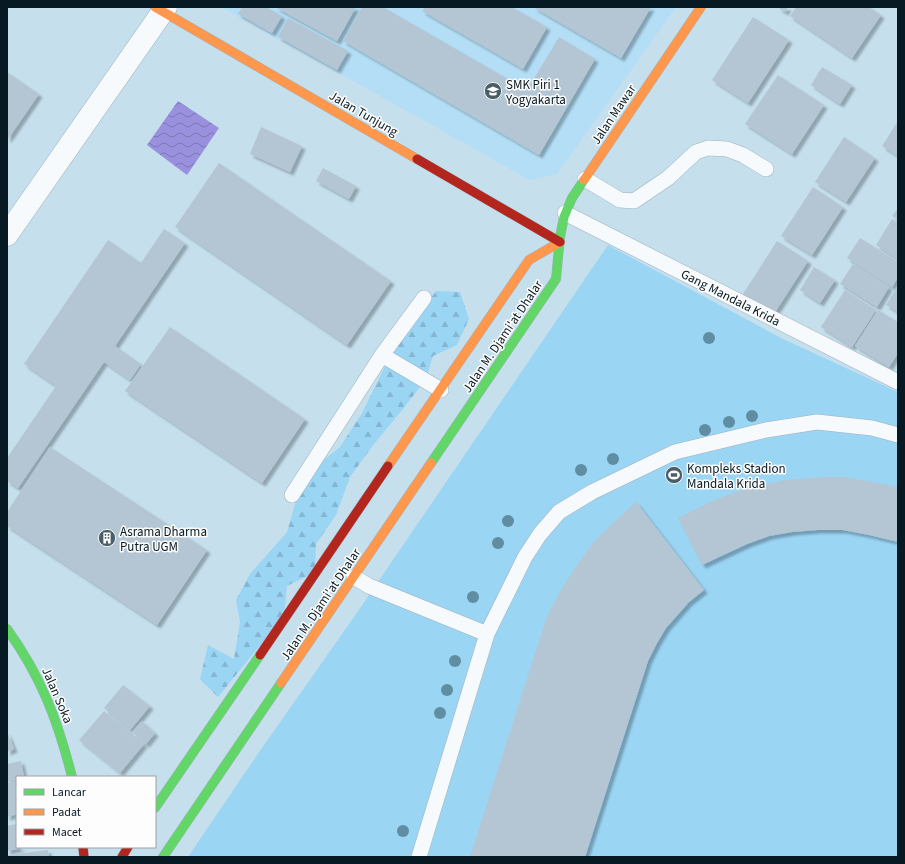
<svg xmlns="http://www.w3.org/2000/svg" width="905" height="864" font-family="'Source Sans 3',sans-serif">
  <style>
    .built { fill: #b3def5 }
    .grass { fill: #9bd5f4 }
    .forest { fill: url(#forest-firs) }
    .water { fill: url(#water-waves) }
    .building { fill: #b4c6d3; filter: url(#shadow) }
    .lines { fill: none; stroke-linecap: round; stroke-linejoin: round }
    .lane-casing { stroke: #9db1bd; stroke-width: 16 }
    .street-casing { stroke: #9db1bd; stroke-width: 23 }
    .fast-casing { stroke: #9db1bd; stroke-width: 10 }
    .slow-casing { stroke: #9db1bd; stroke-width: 10 }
    .jam-casing { stroke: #9db1bd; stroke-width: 10 }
    .lane { stroke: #f6fafc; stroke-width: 15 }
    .street { stroke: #f6fafc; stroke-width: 22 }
    .fast { stroke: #63d668; stroke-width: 9 }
    .slow { stroke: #ff974d; stroke-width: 9 }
    .jam { stroke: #b3261e; stroke-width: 9 }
    .tree { fill: #5f8da2 }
    .labels { text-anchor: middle; stroke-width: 3; stroke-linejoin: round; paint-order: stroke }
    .poi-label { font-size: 13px; fill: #071922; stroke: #fdfdfd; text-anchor: start }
    .street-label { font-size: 13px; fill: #071922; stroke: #fdfdfd }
  </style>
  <defs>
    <pattern id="forest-firs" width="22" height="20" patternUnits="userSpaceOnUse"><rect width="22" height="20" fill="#9bd5f4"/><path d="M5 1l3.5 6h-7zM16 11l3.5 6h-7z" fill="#84b6d1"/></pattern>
    <pattern id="water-waves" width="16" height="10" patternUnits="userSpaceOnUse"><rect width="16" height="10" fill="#9a91de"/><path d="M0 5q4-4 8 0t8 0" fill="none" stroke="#7c76b4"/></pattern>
    <filter id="shadow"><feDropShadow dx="3.5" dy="3.5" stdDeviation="1" flood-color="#0004"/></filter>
  </defs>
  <rect width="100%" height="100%" fill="#c5dfed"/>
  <path class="built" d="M 221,7 L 676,7 L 557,174 L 530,180 Z"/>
  <path class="grass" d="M 608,245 L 781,338 L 898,392 L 898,857 L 188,857 L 257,755 L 354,617 Z"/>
  <path class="forest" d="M 436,291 L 460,292 L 469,319 L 457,345 L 433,356 L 426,379 L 403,409 L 374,444 L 350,477 L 336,515 L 316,544 L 315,572 L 287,586 L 284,616 L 218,697 L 200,679 L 208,645 L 234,659 L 240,622 L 236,600 L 250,574 L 287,532 L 303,477 L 340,447 L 362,413 L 392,352 Z"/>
  <path class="water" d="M 178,101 L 219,128 L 187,175 L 147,145 Z"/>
  <path class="building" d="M 242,7 L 266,7 L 282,16 L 272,33 L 238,14 Z
    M 275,7 L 356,7 L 337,41 Z
    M 362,7 L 383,7 L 527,90 L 559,37 L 595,59 L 539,155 L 343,41 Z
    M 425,7 L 512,7 L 547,27 L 523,69 L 422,11 Z
    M 533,7 L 651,7 L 621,58 Z
    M 777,7 L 788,7 L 785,12 Z
    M 796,7 L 869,7 L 881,15 L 852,58 L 790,16 Z
    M 753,17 L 789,40 L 748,103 L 712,80 Z
    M 288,18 L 348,51 L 337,70 L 278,37 Z
    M 822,67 L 852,85 L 840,104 L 811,85 Z
    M 7,72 L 39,94 L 8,139 L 7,139 Z
    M 778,75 L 824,105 L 792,154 L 745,124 Z
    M 898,121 L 898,156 L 882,146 Z
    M 261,127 L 302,146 L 290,172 L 250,154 Z
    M 844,137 L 875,158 L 846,202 L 815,182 Z
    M 219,163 L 391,281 L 347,345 L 175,227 Z
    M 323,168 L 356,186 L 349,199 L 316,181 Z
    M 813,187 L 843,207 L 812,255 L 781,236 Z
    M 898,208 L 898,220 L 892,216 Z
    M 892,219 L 898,223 L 898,259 L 876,245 Z
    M 164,229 L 185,243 L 115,346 L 141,364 L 130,380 L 104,362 L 18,488 L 7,481 L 7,458 L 56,386 L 24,364 L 108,240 L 141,263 Z
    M 860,238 L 898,262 L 898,277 L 892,287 L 847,258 Z
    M 777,241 L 808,261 L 772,317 L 741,297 Z
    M 853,264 L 889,287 L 877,307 L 840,284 Z
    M 814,267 L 835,280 L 820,303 L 800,290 Z
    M 898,286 L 898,312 L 886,305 Z
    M 845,290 L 876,310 L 852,347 L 821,327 Z
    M 878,310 L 898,322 L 898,353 L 889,367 L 855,346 Z
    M 170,327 L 305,419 L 262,483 L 125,391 Z
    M 50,447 L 207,550 L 157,625 L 7,526 L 7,512 Z
    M 825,477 L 846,477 L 898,487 L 898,542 L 869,535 L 843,530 L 817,530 L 792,532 L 769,536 L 747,544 L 702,565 L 678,518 L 712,501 L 747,488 L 786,480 Z
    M 636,502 L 704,590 L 689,602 L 666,628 L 657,643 L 648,661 L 585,857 L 470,857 L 547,616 L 562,588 L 577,565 L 593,543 L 612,524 Z
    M 123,685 L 150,706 L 130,730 L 104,708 Z
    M 104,711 L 144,744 L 120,773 L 79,740 Z
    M 142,721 L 155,733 L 146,744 L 132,732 Z
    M 7,732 L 14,749 L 7,752 Z
    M 21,761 L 24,777 L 17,777 L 17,780 L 7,782 L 7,764 Z
    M 17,781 L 17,814 L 7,817 L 7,783 Z
    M 17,824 L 17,847 L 23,848 L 7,851 L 7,826 Z
    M 48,850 L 49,857 L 7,857 L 7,855 Z"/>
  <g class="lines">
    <defs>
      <path id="lane" d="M 585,179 L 620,200 L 634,201 L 668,178 L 696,152 L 708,148 L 727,149 L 743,155 L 766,169
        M 565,213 L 898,382
        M 382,355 L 441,390
        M 292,495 L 382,355 L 424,298
        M 354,577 L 369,586 L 487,634
        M 419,857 L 487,634 L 525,557 L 540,534 L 559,512 L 592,492 L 675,452 L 766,430 L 817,422 L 872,428 L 898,435"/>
      <path id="street" d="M 7,235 L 166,7"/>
      <path id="fast" d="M 431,463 L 556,279 L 560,237 L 564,217 L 572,198 L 584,180
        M 7,629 C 41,676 58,721 72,777
        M 155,808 L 260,655
        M 163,857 L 281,683"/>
      <path id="slow" d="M 155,7 L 417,159
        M 584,180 L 701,7
        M 388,466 L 529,260 L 560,242
        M 281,683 L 431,463"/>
      <path id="jam" d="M 417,159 L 560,242
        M 260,655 L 388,466
        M 83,847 L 84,857
        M 122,857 L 128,847"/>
    </defs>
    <use href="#lane" class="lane-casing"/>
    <use href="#street" class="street-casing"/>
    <use href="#fast" class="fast-casing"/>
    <use href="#slow" class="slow-casing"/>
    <use href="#jam" class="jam-casing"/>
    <use href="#lane" class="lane"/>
    <use href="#street" class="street"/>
    <use href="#fast" class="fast"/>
    <use href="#slow" class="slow"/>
    <use href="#jam" class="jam"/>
  </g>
  <g class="tree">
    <circle cx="709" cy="338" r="6"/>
    <circle cx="752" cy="416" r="6"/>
    <circle cx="729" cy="422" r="6"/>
    <circle cx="705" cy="430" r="6"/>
    <circle cx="613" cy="459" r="6"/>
    <circle cx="581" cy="470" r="6"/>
    <circle cx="508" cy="521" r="6"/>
    <circle cx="498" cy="543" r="6"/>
    <circle cx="473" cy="597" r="6"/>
    <circle cx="455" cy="661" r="6"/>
    <circle cx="447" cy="690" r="6"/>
    <circle cx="440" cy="713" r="6"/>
    <circle cx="403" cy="831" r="6"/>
  </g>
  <defs>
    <symbol id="school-disc" viewBox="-11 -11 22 22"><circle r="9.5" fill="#4a5e69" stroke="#fdfdfd"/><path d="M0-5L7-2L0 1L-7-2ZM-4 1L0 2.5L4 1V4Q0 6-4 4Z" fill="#fff"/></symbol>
    <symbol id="stadium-disc" viewBox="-11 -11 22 22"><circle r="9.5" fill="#4a5e69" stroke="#fdfdfd"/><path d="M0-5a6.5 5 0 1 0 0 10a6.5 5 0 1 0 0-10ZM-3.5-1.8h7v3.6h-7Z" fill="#fff"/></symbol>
    <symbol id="building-disc" viewBox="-11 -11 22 22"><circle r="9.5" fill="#4a5e69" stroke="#fdfdfd"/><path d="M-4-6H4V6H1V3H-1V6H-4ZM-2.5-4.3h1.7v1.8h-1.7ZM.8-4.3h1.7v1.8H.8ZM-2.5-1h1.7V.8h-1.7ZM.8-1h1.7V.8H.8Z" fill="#fff"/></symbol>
  </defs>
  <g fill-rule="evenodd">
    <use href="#school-disc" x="483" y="81" width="20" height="20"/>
    <use href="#stadium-disc" x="664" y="465" width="20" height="20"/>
    <use href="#building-disc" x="97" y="528" width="20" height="20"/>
  </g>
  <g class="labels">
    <g class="poi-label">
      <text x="506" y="89">SMK Piri 1<tspan x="506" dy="15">Yogyakarta</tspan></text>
      <text x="687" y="473">Kompleks Stadion<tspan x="687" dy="15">Mandala Krida</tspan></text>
      <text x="120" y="536">Asrama Dharma<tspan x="120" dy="15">Putra UGM</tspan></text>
    </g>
    <g class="street-label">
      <text transform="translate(364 113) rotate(30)" y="5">Jalan Tunjung</text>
      <text transform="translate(613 114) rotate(-56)" y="5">Jalan Mawar</text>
      <text transform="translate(731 297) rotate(27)" y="5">Gang Mandala Krida</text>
      <text transform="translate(502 336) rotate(-56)" y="5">Jalan M. Djami'at Dhalar</text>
      <text transform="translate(320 604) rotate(-56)" y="5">Jalan M. Djami'at Dhalar</text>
      <text transform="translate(58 695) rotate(67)" y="5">Jalan Soka</text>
    </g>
  </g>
  <rect width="905" height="864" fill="none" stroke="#071922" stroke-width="16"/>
  <rect x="16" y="776" width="140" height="72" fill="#fdfdfd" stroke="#9ba2a5"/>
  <rect x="24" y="789" width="20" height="6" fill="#63d668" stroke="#9ba2a5"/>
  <text x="52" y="796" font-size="12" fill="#071922">Lancar</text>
  <rect x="24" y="809" width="20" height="6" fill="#ff974d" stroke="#9ba2a5"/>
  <text x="52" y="816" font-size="12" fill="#071922">Padat</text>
  <rect x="24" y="829" width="20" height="6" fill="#b3261e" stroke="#9ba2a5"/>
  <text x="52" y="836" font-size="12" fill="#071922">Macet</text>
</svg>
